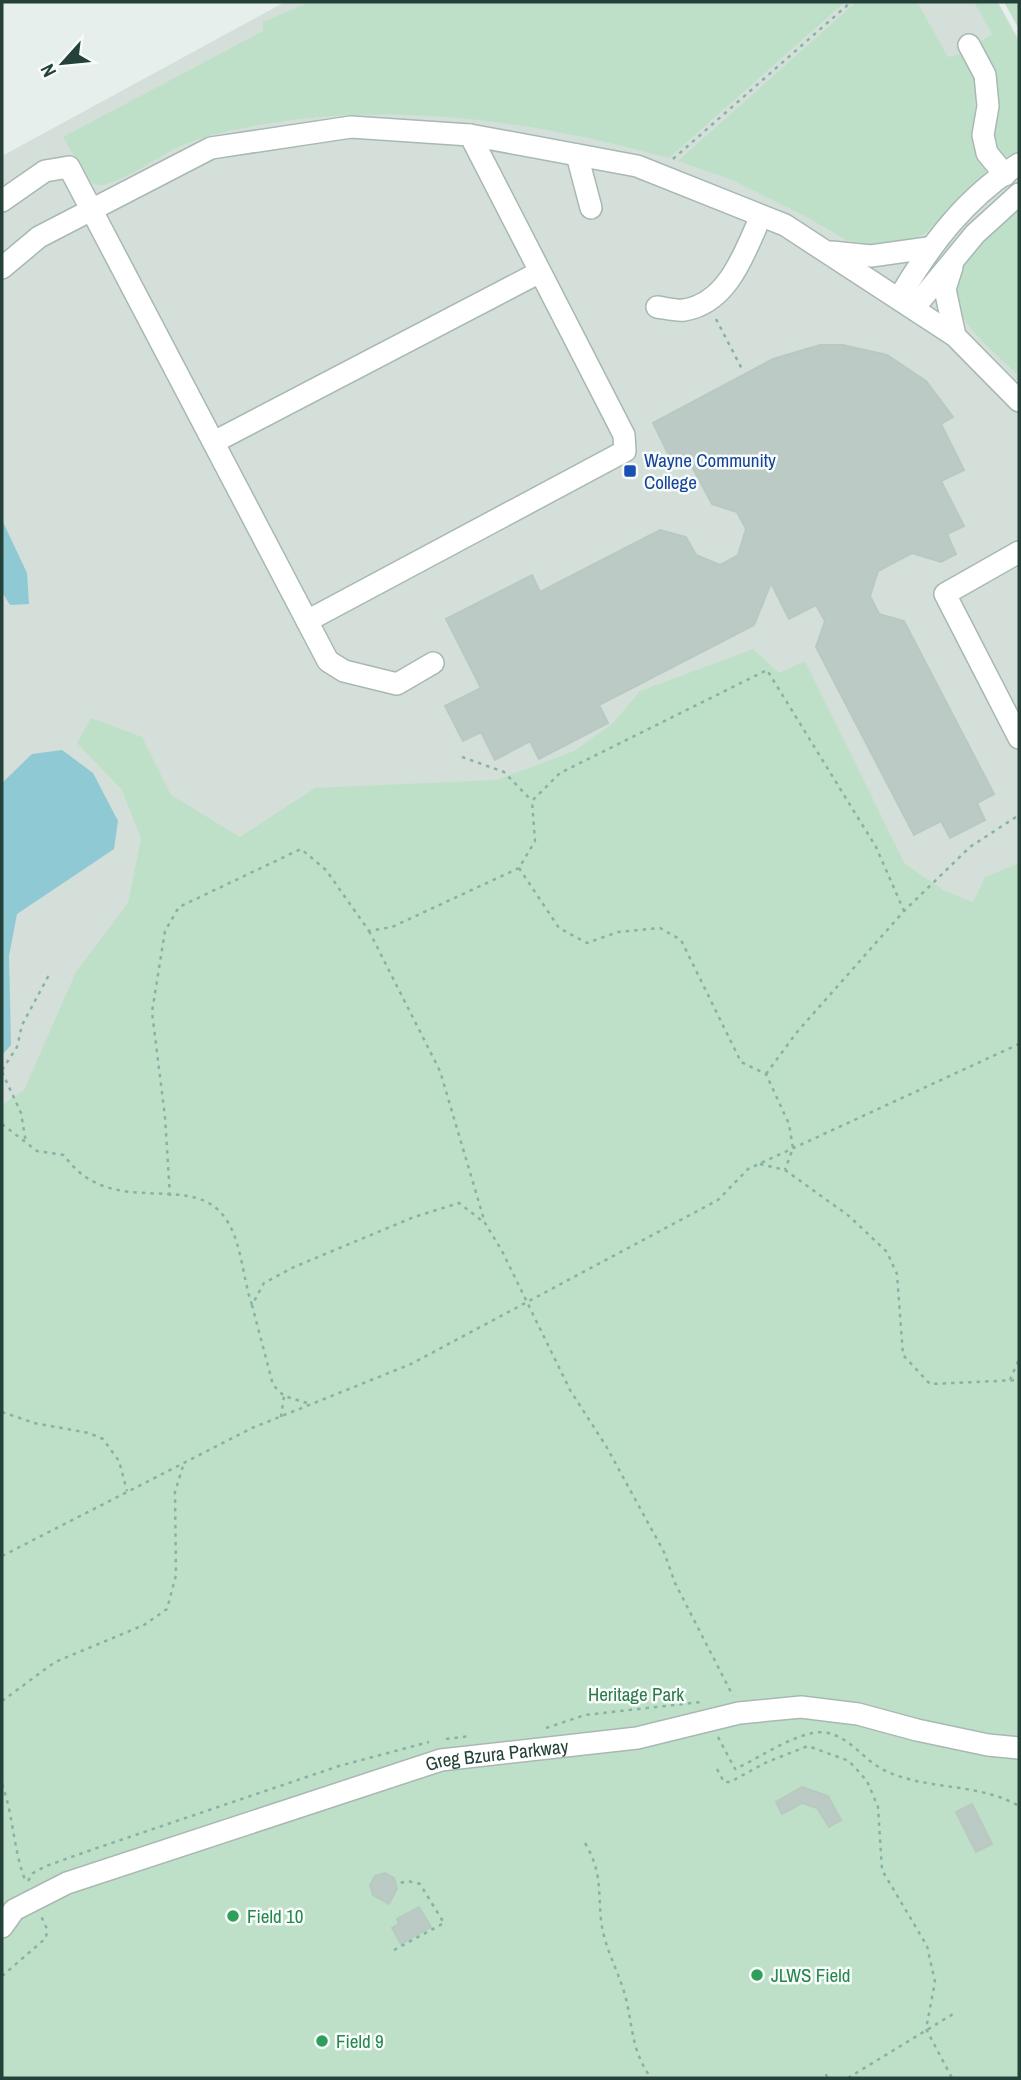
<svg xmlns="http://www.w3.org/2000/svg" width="1021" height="2080" font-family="'Archivo Narrow',sans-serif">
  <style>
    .built { fill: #d4dfda }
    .green { fill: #bfe0c8 }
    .water { fill: #8ec9d4 }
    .building { fill: #bbcac4; stroke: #b8c9c2; stroke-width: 2 }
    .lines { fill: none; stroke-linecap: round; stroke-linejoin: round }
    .minor-casing { stroke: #a8b8b2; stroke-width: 24 }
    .path { stroke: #86b3a5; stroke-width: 2.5; stroke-dasharray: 3.5 5; stroke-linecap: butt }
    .minor { stroke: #fff; stroke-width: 21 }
    .transit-dot { fill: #1a4fb4; stroke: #f7fbf9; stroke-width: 2.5 }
    .leisure-dot { fill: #2e9e5b; stroke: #f7fbf9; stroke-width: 2.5 }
    .labels { text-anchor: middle; stroke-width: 5; stroke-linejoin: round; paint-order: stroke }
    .transit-label { font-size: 19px; fill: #164399; stroke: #f7fbf9; text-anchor: start }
    .park-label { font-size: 19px; fill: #2d7a4b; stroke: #f7fbf9 }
    .street-label { font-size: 19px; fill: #24423a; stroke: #f7fbf9 }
    .leisure-label { font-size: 19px; fill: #27864d; stroke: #f7fbf9; text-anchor: start }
  </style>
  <rect width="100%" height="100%" fill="#e6efeb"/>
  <path class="built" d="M 285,2 L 998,2 L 1019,40 L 1019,1051 L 2,1601 L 2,156 Z"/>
  <path class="green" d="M 310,2 L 845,2 L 669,158 C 537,122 401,101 265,124 C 239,129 212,133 188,143 C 160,154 136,175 107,184 C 100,186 94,185 88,180 L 63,137 L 263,31 L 263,22 Z
    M 856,2 L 917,2 L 948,57 L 963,53 L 976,79 L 973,143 L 986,168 L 985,179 L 924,234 L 905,244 L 884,247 L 846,240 L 805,216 L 732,180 L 678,161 Z
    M 974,2 L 997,2 L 1019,42 L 1019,155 C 980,167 999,107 997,88 C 996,71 987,56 980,42 L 992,34 Z
    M 1004,2 L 1019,3 L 1019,29 Z
    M 1019,208 L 1019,376 C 991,348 930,306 963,260 C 977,240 1001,224 1019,208 Z
    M 753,649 L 779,673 L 805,661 L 905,864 L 945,891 L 973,902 L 985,877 L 1019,863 L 1019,2078 L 2,2078 L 2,1105 L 24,1090 L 76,972 L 128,903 L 141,839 L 122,790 L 77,743 L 91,718 L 142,737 L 171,795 L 240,837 L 315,788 L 496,780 L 574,751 L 613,723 L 640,691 Z"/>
  <path class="water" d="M 2,520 L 27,573 L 29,604 L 10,605 L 2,592 Z
    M 62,750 L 93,773 L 118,821 L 114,849 L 17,914 L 9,956 L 11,1045 L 2,1055 L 2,783 L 32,754 Z"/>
  <path class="building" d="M 820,345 L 843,345 L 887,355 L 926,381 L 953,417 L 941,424 L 964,470 L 941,481 L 964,526 L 947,534 L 956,554 L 941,562 L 912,553 L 878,571 L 870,596 L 879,614 L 904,621 L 994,794 L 977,803 L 985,820 L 950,838 L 941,821 L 914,835 L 816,647 L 825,621 L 816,605 L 789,619 L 771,583 L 754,625 L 599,705 L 608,723 L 539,759 L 530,741 L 495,760 L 481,732 L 463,741 L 445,706 L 481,688 L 446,619 L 532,575 L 540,592 L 660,530 L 686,537 L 696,555 L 720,565 L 738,555 L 746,529 L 737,512 L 712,504 L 689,461 L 675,468 L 653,423 L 773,359 Z
    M 802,1787 L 828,1796 L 841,1820 L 829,1827 L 817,1808 L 802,1803 L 782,1814 L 776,1802 Z
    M 972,1804 L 992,1844 L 976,1852 L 956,1812 Z
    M 385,1873 L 394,1878 L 397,1889 L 389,1904 L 373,1895 L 370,1885 L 375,1876 Z
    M 419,1907 L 431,1927 L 401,1944 L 392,1928 L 399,1924 L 397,1919 Z"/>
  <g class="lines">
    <defs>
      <g id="minor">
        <path d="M 969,45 L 985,75 L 988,106 L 983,135 L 987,153 L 1005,175"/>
        <path d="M 577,155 L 591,208"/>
        <path d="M 2,201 L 45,171 L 69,167 L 328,661 L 344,671 L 397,684 L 433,663"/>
        <path d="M 832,252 L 871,256 L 928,248"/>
        <path d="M 952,267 L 945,289 L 955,336"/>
        <path d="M 2,268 L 39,237 L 211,148 L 351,127 L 470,135 L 637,166 L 785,225 L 955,336 L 1019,401"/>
        <path d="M 899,298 C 930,245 966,197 1019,164"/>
        <path d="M 657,307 C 665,308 676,311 684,310 C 729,303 745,251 761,216"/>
        <path d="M 914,308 L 975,234 L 1019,194"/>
        <path d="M 214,442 L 540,272"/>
        <path d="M 1019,552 L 945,594 L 1019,738"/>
        <path d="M 307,621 L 625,451 L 624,435 L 470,135"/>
        <path id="s1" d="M 2,1927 L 14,1910 L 67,1883 L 441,1760 L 637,1738 L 739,1713 L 801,1707 L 858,1714 L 917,1730 L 988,1745 L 1019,1748"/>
      </g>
    </defs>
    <use href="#minor" class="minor-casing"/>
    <path class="path" d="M 673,159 L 851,2
      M 716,319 L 743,371
      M 462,757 L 504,772 L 532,801
      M 519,868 L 559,928 L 587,943 L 618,932 L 660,928 L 681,940 L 741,1062 L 766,1074 L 789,1124 L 793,1148 L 785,1170
      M 369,931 L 440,1071 L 485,1223 L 502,1251 L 570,1390 L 606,1446 L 664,1552 L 675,1583 L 733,1696
      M 2,1070 L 17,1047 L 22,1025 L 49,975
      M 2,1072 L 21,1113 L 26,1143
      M 766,1074 L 797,1032 L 904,911 L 970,847 L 1019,815
      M 2,1124 L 37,1151 L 64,1155 C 109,1220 187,1172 222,1214 C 242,1237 242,1277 252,1305
      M 760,1164 L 785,1170 L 849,1216 L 887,1252 L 897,1274 L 903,1355 L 930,1384 L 1019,1380
      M 170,1196 L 165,1117 L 152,1012 L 165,931 L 179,907 L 301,849 L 326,870 L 369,931 L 392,927 L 519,868 L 535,841 L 532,801 L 560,773 L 767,670 L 876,847 L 904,911
      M 1010,1380 L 1019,1359
      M 307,1403 L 284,1396 L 273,1385 L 252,1305 L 264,1283 L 294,1267 L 414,1217 L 459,1203 L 485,1223
      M 2,1412 L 34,1423 L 89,1433 L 103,1439 L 119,1461 L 127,1491
      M 281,1417 L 284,1396
      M 2,1556 L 252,1428 L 411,1364 L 718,1200 L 748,1169 L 1019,1044
      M 2,1701 L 55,1662 L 144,1625 L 167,1609 L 176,1575 L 175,1492 L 183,1466
      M 546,1728 L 585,1715 L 701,1702
      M 718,1737 L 735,1769 C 759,1758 787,1738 813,1733 C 845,1727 861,1760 886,1771 C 929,1791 977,1782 1019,1806
      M 446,1739 L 471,1736
      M 717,1769 L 724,1782 L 730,1782 L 767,1762 L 808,1746 L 849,1761 L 867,1781 L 878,1807 L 882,1870 L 927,1946 L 935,1982 L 926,2029 L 952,2078
      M 2,1784 C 14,1817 13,1851 26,1882
      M 585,1843 C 602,1872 598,1889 601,1920 C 604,1949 621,1975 627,2003 C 633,2032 633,2053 651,2078
      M 28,1881 L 33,1873 L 46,1866 L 94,1849 L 339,1766 L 429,1742
      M 394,1950 L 444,1923 L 420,1884 L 408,1881 L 396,1884
      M 2,1976 L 46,1938 L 47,1929 L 41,1916
      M 826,2074 L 827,2078
      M 848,2078 L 953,2014"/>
    <use href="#minor" class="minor"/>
  </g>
  <rect class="transit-dot" x="623" y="464" width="14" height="14" rx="3.5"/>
  <g class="leisure-dot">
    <circle cx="233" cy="1916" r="7"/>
    <circle cx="757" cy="1975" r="7"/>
    <circle cx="322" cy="2041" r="7"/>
  </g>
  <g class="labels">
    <g class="transit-label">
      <text x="644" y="467">Wayne Community<tspan x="644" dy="22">College</tspan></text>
    </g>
    <g class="park-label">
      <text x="636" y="1701">Heritage Park</text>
    </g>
    <g class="street-label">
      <text dy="7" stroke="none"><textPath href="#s1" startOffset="530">Greg Bzura Parkway</textPath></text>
    </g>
    <g class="leisure-label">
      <text x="247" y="1923">Field 10</text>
      <text x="771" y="1982">JLWS Field</text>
      <text x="336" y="2048">Field 9</text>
    </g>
  </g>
  <rect width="1021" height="2080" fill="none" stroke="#24423a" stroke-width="7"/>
  <g transform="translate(63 63) rotate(243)" stroke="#f7fbf9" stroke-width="5" paint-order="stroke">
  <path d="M0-5L12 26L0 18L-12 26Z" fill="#24423a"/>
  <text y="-10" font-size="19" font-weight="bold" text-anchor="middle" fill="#24423a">N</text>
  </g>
</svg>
